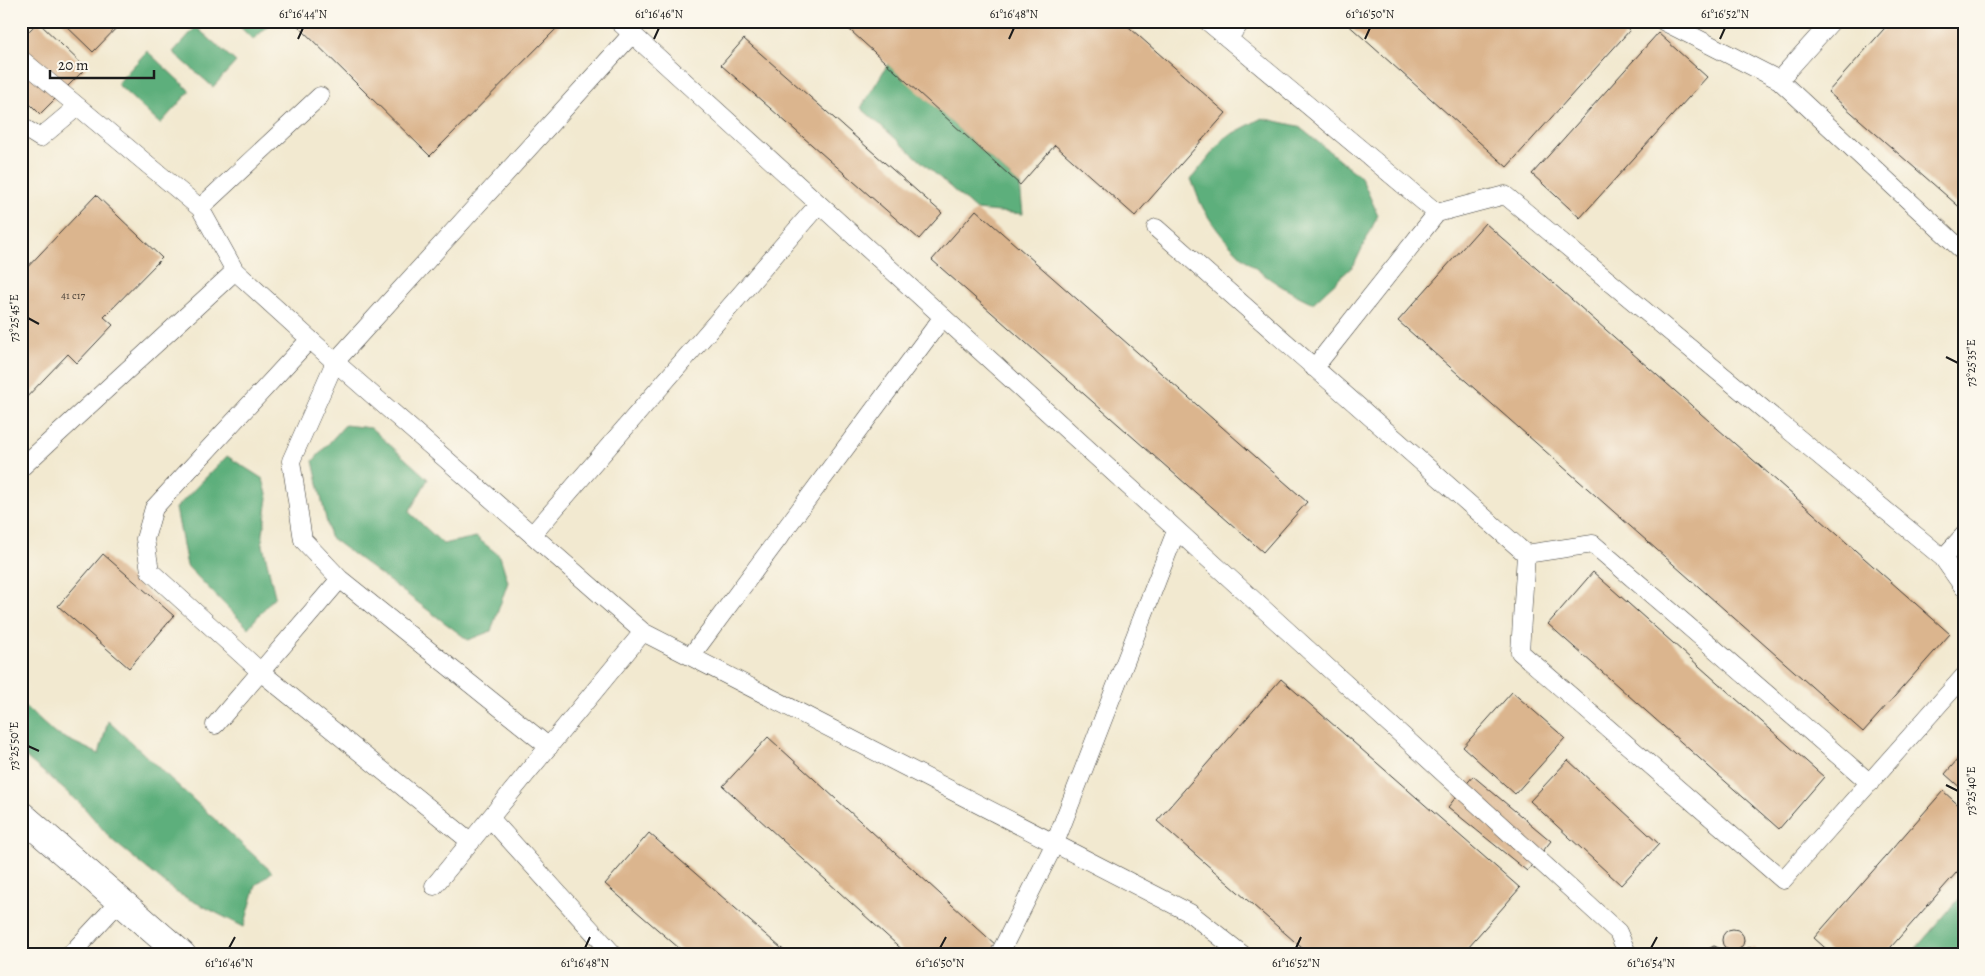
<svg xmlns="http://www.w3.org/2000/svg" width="1985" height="976" font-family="Alegreya,serif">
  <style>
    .forest { fill: #5daf7c; stroke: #3c664c }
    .building { fill: #dbb58e }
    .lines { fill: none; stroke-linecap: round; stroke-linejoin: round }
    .service-casing { stroke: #3c3b37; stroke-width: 19 }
    .tertiary-casing { stroke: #3c3b37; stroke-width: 29 }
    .service { stroke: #fff; stroke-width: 18 }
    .tertiary { stroke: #fff; stroke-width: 28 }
    .ticks { fill: none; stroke: #1c1c1c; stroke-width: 2 }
    .labels { text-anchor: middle; stroke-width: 4; stroke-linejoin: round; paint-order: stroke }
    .number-label { font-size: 11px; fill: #4c4238 }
    .neatline { fill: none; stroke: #1c1c1c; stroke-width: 2 }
    .ticks-label { font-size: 12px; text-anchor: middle; fill: #1c1c1c }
  </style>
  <rect width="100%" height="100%" fill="#fbf7ec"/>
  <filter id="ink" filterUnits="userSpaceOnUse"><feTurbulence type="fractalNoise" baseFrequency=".02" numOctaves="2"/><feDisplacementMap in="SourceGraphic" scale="10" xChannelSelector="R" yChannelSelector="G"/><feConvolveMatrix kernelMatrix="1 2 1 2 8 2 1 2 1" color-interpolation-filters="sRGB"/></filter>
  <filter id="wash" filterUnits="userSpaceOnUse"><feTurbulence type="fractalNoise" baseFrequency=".0096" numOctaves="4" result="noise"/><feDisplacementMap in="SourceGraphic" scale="20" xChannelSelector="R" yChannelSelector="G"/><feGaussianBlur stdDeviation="1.12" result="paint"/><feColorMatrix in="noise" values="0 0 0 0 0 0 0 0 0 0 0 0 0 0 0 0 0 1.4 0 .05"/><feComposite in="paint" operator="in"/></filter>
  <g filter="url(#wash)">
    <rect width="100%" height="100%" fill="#f2e9d0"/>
    <path class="forest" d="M 234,21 L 273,21 L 253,40 Z
      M 196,27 L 236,62 L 213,87 L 173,52 Z
      M 147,51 L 190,91 L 160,124 L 117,84 Z
      M 888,64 L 1020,185 L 1023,214 L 976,210 L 861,108 Z
      M 1262,118 L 1298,126 L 1361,177 L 1378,215 L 1354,265 L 1313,303 C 1269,283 1227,251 1203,208 C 1198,199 1195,188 1191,179 L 1224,138 Z
      M 345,425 L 371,428 L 428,479 L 409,512 L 443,544 L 476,537 L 500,556 L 508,582 L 491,631 L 468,640 L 330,537 L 313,461 Z
      M 227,456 L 263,479 L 268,498 L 262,541 L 275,596 L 248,628 L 187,566 L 176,508 Z
      M 21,703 L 54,733 L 99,754 L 108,721 L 272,872 L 256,885 L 244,927 L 177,893 L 112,840 L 81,804 L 21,753 Z
      M 1964,893 L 1964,955 L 1910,955 Z"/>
    <g id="blocks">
      <path class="building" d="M 61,21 L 123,21 L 93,52 Z
        M 293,21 L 564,21 L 430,156 Z
        M 840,21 L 1122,21 L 1226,113 L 1135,216 L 1055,145 L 1020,185 Z
        M 1344,21 L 1620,21 L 1630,30 L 1507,167 Z
        M 1891,21 L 1964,21 L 1964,211 L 1828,92 Z
        M 38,22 L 86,68 L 40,114 L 21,95 L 21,39 Z
        M 1658,33 L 1707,77 L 1580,218 L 1532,174 Z
        M 744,39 L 942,213 L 919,239 L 721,65 Z
        M 96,195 L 162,258 L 104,317 L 113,325 L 77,363 L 68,354 L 21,403 L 21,274 Z
        M 976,210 L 1307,502 L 1263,552 L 932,260 Z
        M 1485,223 L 1950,634 L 1863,732 L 1398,321 Z
        M 103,554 L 174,616 L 129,668 L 58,606 Z
        M 1593,572 L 1824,777 L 1779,829 L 1548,624 Z
        M 1281,679 L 1520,888 L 1461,955 L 1310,955 L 1157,821 Z
        M 1512,692 L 1565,738 L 1515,794 L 1463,747 Z
        M 768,737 L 997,946 L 989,955 L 908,955 L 723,786 Z
        M 1964,752 L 1964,791 L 1945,774 Z
        M 1568,760 L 1659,844 L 1621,885 L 1530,801 Z
        M 1473,776 L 1551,841 L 1527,871 L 1448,807 Z
        M 1943,791 L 1964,810 L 1964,864 L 1884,955 L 1833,955 L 1814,938 Z
        M 649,833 L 789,955 L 687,955 L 605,884 Z
        M1722 940a11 11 0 1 1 22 0a11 11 0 1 1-22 0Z
        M 1714,946 L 1721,949 L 1725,955 L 1704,955 L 1708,949 Z
        M 1747,948 L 1754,948 L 1760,955 L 1740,955 Z"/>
    </g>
  </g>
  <g filter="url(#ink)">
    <use href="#blocks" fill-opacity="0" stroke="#3c3b37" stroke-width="1"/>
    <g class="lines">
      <defs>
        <path id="service" d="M 618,21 L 1618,932 L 1628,955
          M 1207,21 L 1437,213
          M 1663,21 L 1779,80
          M 1832,21 L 1779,80 L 1964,252
          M 1228,38 L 1242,21
          M 21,59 L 200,208 L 235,271 L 335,362 L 643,632 L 1190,913 L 1243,955
          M 21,126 L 40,138 L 77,107
          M 200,208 L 320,96
          M 1156,228 L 1526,554 L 1593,544 L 1870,783
          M 310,339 L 154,508 L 145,539 L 150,571 L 262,673 L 471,842
          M 1314,368 L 1437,213 L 1505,195 L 1943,558 L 1964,588
          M 21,468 L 235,271
          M 532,535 L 818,205
          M 1526,554 L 1520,652 L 1783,880 L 1964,676
          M 1943,558 L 1964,535
          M 691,656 L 942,318
          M 215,725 L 340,579
          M 549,747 L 340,579 L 303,540 L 291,461 L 335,362 L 631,35
          M 490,818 L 614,955
          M 434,886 L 643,632
          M 70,955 L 120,901
          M 999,955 L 1055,843 L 1176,531"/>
        <path id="tertiary" d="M 21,815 L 182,955"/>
      </defs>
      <use href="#service" class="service-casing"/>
      <use href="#tertiary" class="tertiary-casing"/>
      <use href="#service" class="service"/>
      <use href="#tertiary" class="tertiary"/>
    </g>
  </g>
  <path class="ticks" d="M 298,39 L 303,28M 654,39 L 659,28M 1009,39 L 1014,28M 1365,39 L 1370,28M 1720,39 L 1725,28M 28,318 L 39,324M 1946,357 L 1958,363M 28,746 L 39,751M 1946,785 L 1958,791M 229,948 L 235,937M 585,948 L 590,937M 940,948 L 946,937M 1296,948 L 1301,937M 1651,948 L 1657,937"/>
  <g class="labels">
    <g class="number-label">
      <text x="73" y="299">41 с17</text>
    </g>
  </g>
  <rect width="1985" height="976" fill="none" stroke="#fbf7ec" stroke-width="55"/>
  <path d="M50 70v8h104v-8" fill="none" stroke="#1c1c1c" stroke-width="2.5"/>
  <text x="58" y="70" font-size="15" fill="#1c1c1c" stroke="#fbf7ec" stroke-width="4" paint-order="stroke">20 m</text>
  <rect x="28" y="28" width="1930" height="920" class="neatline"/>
  <g class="ticks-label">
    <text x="303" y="18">61°16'44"N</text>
    <text x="659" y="18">61°16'46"N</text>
    <text x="1014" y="18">61°16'48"N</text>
    <text x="1370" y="18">61°16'50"N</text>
    <text x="1725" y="18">61°16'52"N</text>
    <text transform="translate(14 318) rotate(-90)" y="4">73°25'45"E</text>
    <text transform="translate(1971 363) rotate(-90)" y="4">73°25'35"E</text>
    <text transform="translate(14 746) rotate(-90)" y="4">73°25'50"E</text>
    <text transform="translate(1971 791) rotate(-90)" y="4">73°25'40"E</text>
    <text x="229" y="967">61°16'46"N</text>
    <text x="585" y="967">61°16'48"N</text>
    <text x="940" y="967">61°16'50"N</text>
    <text x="1296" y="967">61°16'52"N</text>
    <text x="1651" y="967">61°16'54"N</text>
  </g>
</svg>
